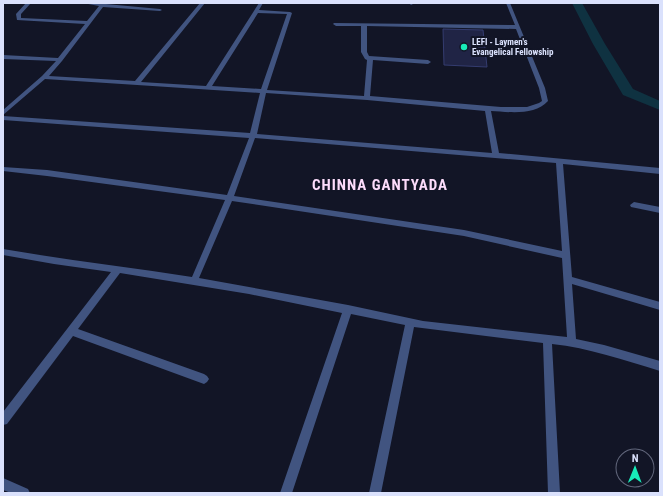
<svg xmlns="http://www.w3.org/2000/svg" width="663" height="496" font-family="'Roboto Condensed',sans-serif">
  <style>
    .lines { fill: none; stroke-linecap: round; stroke-linejoin: round }
    .canal { fill: #0f3241; fill-rule: evenodd }
    .building { fill: #202445; stroke: #343c6f }
    .street { fill: #415480; fill-rule: evenodd }
    .poi-dot { fill: #18eab9; stroke: #121526; stroke-width: 1.5 }
    .labels { text-anchor: middle; stroke-width: 4; stroke-linejoin: round; paint-order: stroke }
    .far-poi-label { font-size: 9px; font-weight: bold; fill: #dae1fc; stroke: #121526; text-anchor: start }
    .district-label { font-size: 15px; font-weight: bold; letter-spacing: 1px; fill: #fcdcfb; stroke: #121526 }
  </style>
  <rect width="100%" height="100%" fill="#121526"/>
  <g class="lines">
    <path class="canal" d="M 572,3 L 582,3 L 605,44 L 633,89 L 660,101 L 660,110 L 623,95 L 593,44 Z"/>
  </g>
  <path class="building" d="M 443,29 L 483,30 L 487,67 L 444,65 Z"/>
  <g class="lines">
    <path class="street" d="M 26,3 L 31,3 L 21,14 L 21,18 L 87,21 L 99,6 L 83,3 L 106,3 L 106,4 L 160,9 L 162,10 L 160,11 L 103,7 L 62,61 L 49,76 L 135,81 L 200,3 L 205,3 L 141,82 L 206,86 L 259,3 L 263,3 L 259,10 L 290,12 L 292,13 L 267,90 L 364,96 L 367,60 L 365,59 L 361,52 L 361,26 L 336,26 L 333,24 L 334,23 L 515,25 L 506,3 L 510,3 L 545,88 L 548,101 C 535,116 509,112 491,111 L 499,153 L 660,168 L 660,174 L 563,164 L 572,277 L 660,302 L 660,310 L 572,284 L 576,339 L 604,345 L 660,361 L 660,371 C 624,360 589,348 552,344 L 560,493 L 548,493 L 543,343 L 414,327 L 381,493 L 369,493 L 405,325 L 351,314 L 292,493 L 280,493 L 342,313 L 249,294 L 120,273 L 78,329 L 204,374 L 207,376 L 209,379 L 207,382 L 204,384 L 73,336 L 7,424 L 3,425 L 3,412 L 111,272 L 54,264 L 3,255 L 3,249 C 66,260 129,267 192,277 L 225,200 L 47,176 L 3,171 L 3,167 L 47,170 L 227,195 L 249,138 L 3,120 L 3,116 L 250,133 L 260,93 L 45,79 L 3,115 L 3,110 L 42,76 L 56,61 L 3,59 L 3,55 L 58,58 L 85,24 L 17,20 L 16,14 ZM 258,13 L 287,14 L 261,89 L 212,86 ZM 367,26 L 516,29 L 539,88 L 542,101 L 539,103 L 527,107 L 501,107 L 370,96 L 373,60 L 428,64 L 431,62 L 428,60 L 369,56 L 367,52 ZM 266,93 L 367,100 L 485,111 L 492,153 L 257,134 ZM 255,138 L 556,163 L 562,251 L 464,230 L 234,196 ZM 232,201 L 464,236 L 562,258 L 567,337 L 423,321 L 348,305 L 199,278 Z
      M 409,3 L 413,3 L 413,4 L 411,5 Z
      M 634,202 L 660,207 L 660,213 L 631,207 L 630,205 Z
      M 3,478 L 28,489 L 30,493 L 11,493 L 3,490 Z"/>
  </g>
  <circle class="poi-dot" cx="464" cy="47" r="4"/>
  <g class="labels">
    <g class="far-poi-label">
      <text x="472" y="45">LEFI - Laymen's<tspan x="472" dy="10">Evangelical Fellowship</tspan></text>
    </g>
    <g class="district-label">
      <text x="380" y="190">CHINNA GANTYADA</text>
    </g>
  </g>
  <rect width="663" height="496" fill="none" stroke="#dae1fc" stroke-width="8"/>
  <g transform="translate(635 468) rotate(1)"><circle r="19" fill="#121526" stroke="#62677c"/>
  <path d="M0-3L7 15L0 10L-7 15Z" fill="#18eab9"/>
  <text y="-6" font-size="11" font-weight="bold" text-anchor="middle" fill="#dae1fc">N</text>
  </g>
</svg>
